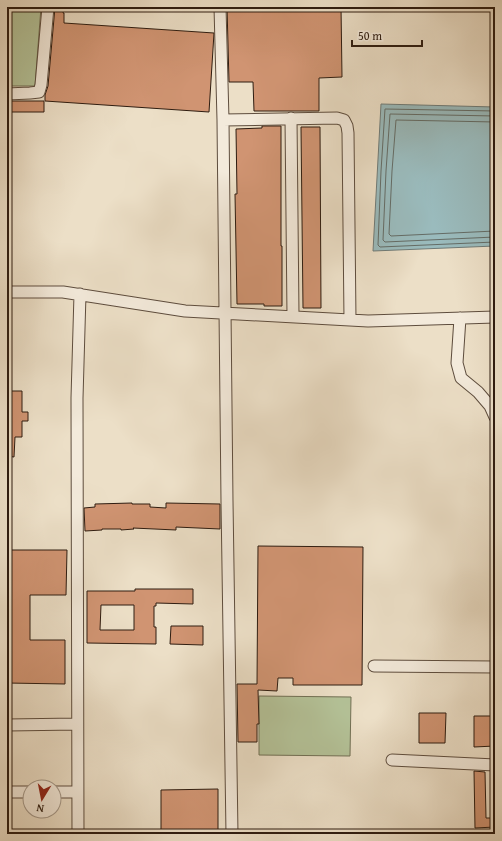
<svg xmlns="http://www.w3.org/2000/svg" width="502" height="841" font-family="'Gentium Book Plus',serif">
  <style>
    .green { fill: #b4c298; stroke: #716f54 }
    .water { fill: #9abbbd; stroke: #6f7b78 }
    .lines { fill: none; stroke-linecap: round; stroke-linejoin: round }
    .shore { stroke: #646c66; stroke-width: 1 }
    .building { fill: #d09472; stroke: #2e1c10; fill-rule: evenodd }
    .minor-casing { stroke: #5e4d3e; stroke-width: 13 }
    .minor { stroke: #f3eadb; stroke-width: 11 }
  </style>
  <rect width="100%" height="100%" fill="#ecdfc7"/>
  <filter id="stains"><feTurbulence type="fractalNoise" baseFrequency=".005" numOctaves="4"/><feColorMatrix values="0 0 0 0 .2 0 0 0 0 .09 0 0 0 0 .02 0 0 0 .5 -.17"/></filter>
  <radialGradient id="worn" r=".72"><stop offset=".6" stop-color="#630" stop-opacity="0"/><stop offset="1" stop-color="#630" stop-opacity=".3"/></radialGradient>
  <path class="green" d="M 7,7 L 41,7 L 35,86 L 7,86 Z
    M 259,696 L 351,697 L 350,756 L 259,755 Z"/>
  <path class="water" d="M 381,104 L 495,107 L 495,246 L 373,251 Z"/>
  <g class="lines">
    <path class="shore" d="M 495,111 L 385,109 L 381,171 L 378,245 L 380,247 L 495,242
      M 495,116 L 390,114 L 386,171 L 383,240 L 385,242 L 495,237
      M 495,122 L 396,120 L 392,171 L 389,234 L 391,236 L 495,231"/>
  </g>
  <path class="building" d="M 55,7 L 64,7 L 63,13 L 64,13 L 64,23 L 214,33 L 209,112 L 45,101 L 45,95 L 48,86 Z
    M 227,7 L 341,7 L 342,77 L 319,78 L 319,111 L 254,111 L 253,82 L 229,82 Z
    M 7,101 L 44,101 L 44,112 L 7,112 Z
    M 262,126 L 281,126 L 281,246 L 282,246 L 282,306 L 264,306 L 264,304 L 237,304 L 235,194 L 237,194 L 236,129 L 262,128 Z
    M 301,127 L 320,127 L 321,308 L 303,308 Z
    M 7,391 L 22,391 L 22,412 L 28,412 L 28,421 L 22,421 L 22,437 L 15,437 L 14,457 L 7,456 Z
    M 132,503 L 132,504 L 150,504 L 150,507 L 166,508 L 166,503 L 220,504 L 220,529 L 176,527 L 176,530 L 133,528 L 134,529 L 121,530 L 121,529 L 102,529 L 102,530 L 85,531 L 84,508 L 95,507 L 95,504 Z
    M 258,546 L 363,547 L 362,685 L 293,685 L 293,678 L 278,678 L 277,691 L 258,690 L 259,724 L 257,724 L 257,742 L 238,742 L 237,684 L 257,684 Z
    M 7,550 L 67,550 L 66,595 L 30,595 L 30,640 L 65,640 L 65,684 L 7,683 Z
    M 135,589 L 193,589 L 193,604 L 156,603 L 156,606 L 154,606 L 154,627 L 156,627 L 156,644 L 87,643 L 87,591 L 135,591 ZM 101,605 L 134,605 L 134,630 L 100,630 Z
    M 171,626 L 203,626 L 203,645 L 170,644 Z
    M 419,713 L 446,713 L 445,743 L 419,743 Z
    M 474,716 L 495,716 L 495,746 L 474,747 Z
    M 474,771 L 485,772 L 486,818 L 495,818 L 495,827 L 475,828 Z
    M 218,789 L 218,834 L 161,834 L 161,790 Z"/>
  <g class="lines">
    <defs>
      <path id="minor" d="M 220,7 L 223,120 L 227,501 L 232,834
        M 7,94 L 30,93 L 39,92 L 41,85 L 48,7
        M 291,118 L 293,316
        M 223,120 L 337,118 L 344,120 L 347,126 L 348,133 L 350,320
        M 7,292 L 63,292 L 185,311 L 368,321 L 495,317
        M 460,318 L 457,363 L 461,378 L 478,392 L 490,406 L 495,417
        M 374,666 L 495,667
        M 7,725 L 77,724
        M 392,760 L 495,765
        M 7,792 L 30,792
        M 54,792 L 78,792
        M 78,834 L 77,398 L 80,294"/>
    </defs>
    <use href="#minor" class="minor-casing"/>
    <use href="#minor" class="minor"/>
  </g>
  <rect width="502" height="841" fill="none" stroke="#ecdfc7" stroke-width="24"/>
  <rect x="8" y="8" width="486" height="825" fill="none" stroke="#2e1c10" stroke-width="2"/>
  <rect x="12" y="12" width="478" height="817" fill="none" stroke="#2e1c10"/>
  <g transform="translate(42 799) rotate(190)"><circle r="19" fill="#f3eadb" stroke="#a4988a"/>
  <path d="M0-3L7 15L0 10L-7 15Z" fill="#8f2418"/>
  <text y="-6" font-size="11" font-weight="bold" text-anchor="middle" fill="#2e1c10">N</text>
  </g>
  <path d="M352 40v6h70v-6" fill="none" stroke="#2e1c10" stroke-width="2"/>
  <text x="358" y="40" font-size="12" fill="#2e1c10" stroke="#f3eadb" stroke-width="3" paint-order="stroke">50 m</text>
  <rect width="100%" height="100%" filter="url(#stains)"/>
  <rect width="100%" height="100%" fill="url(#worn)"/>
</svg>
